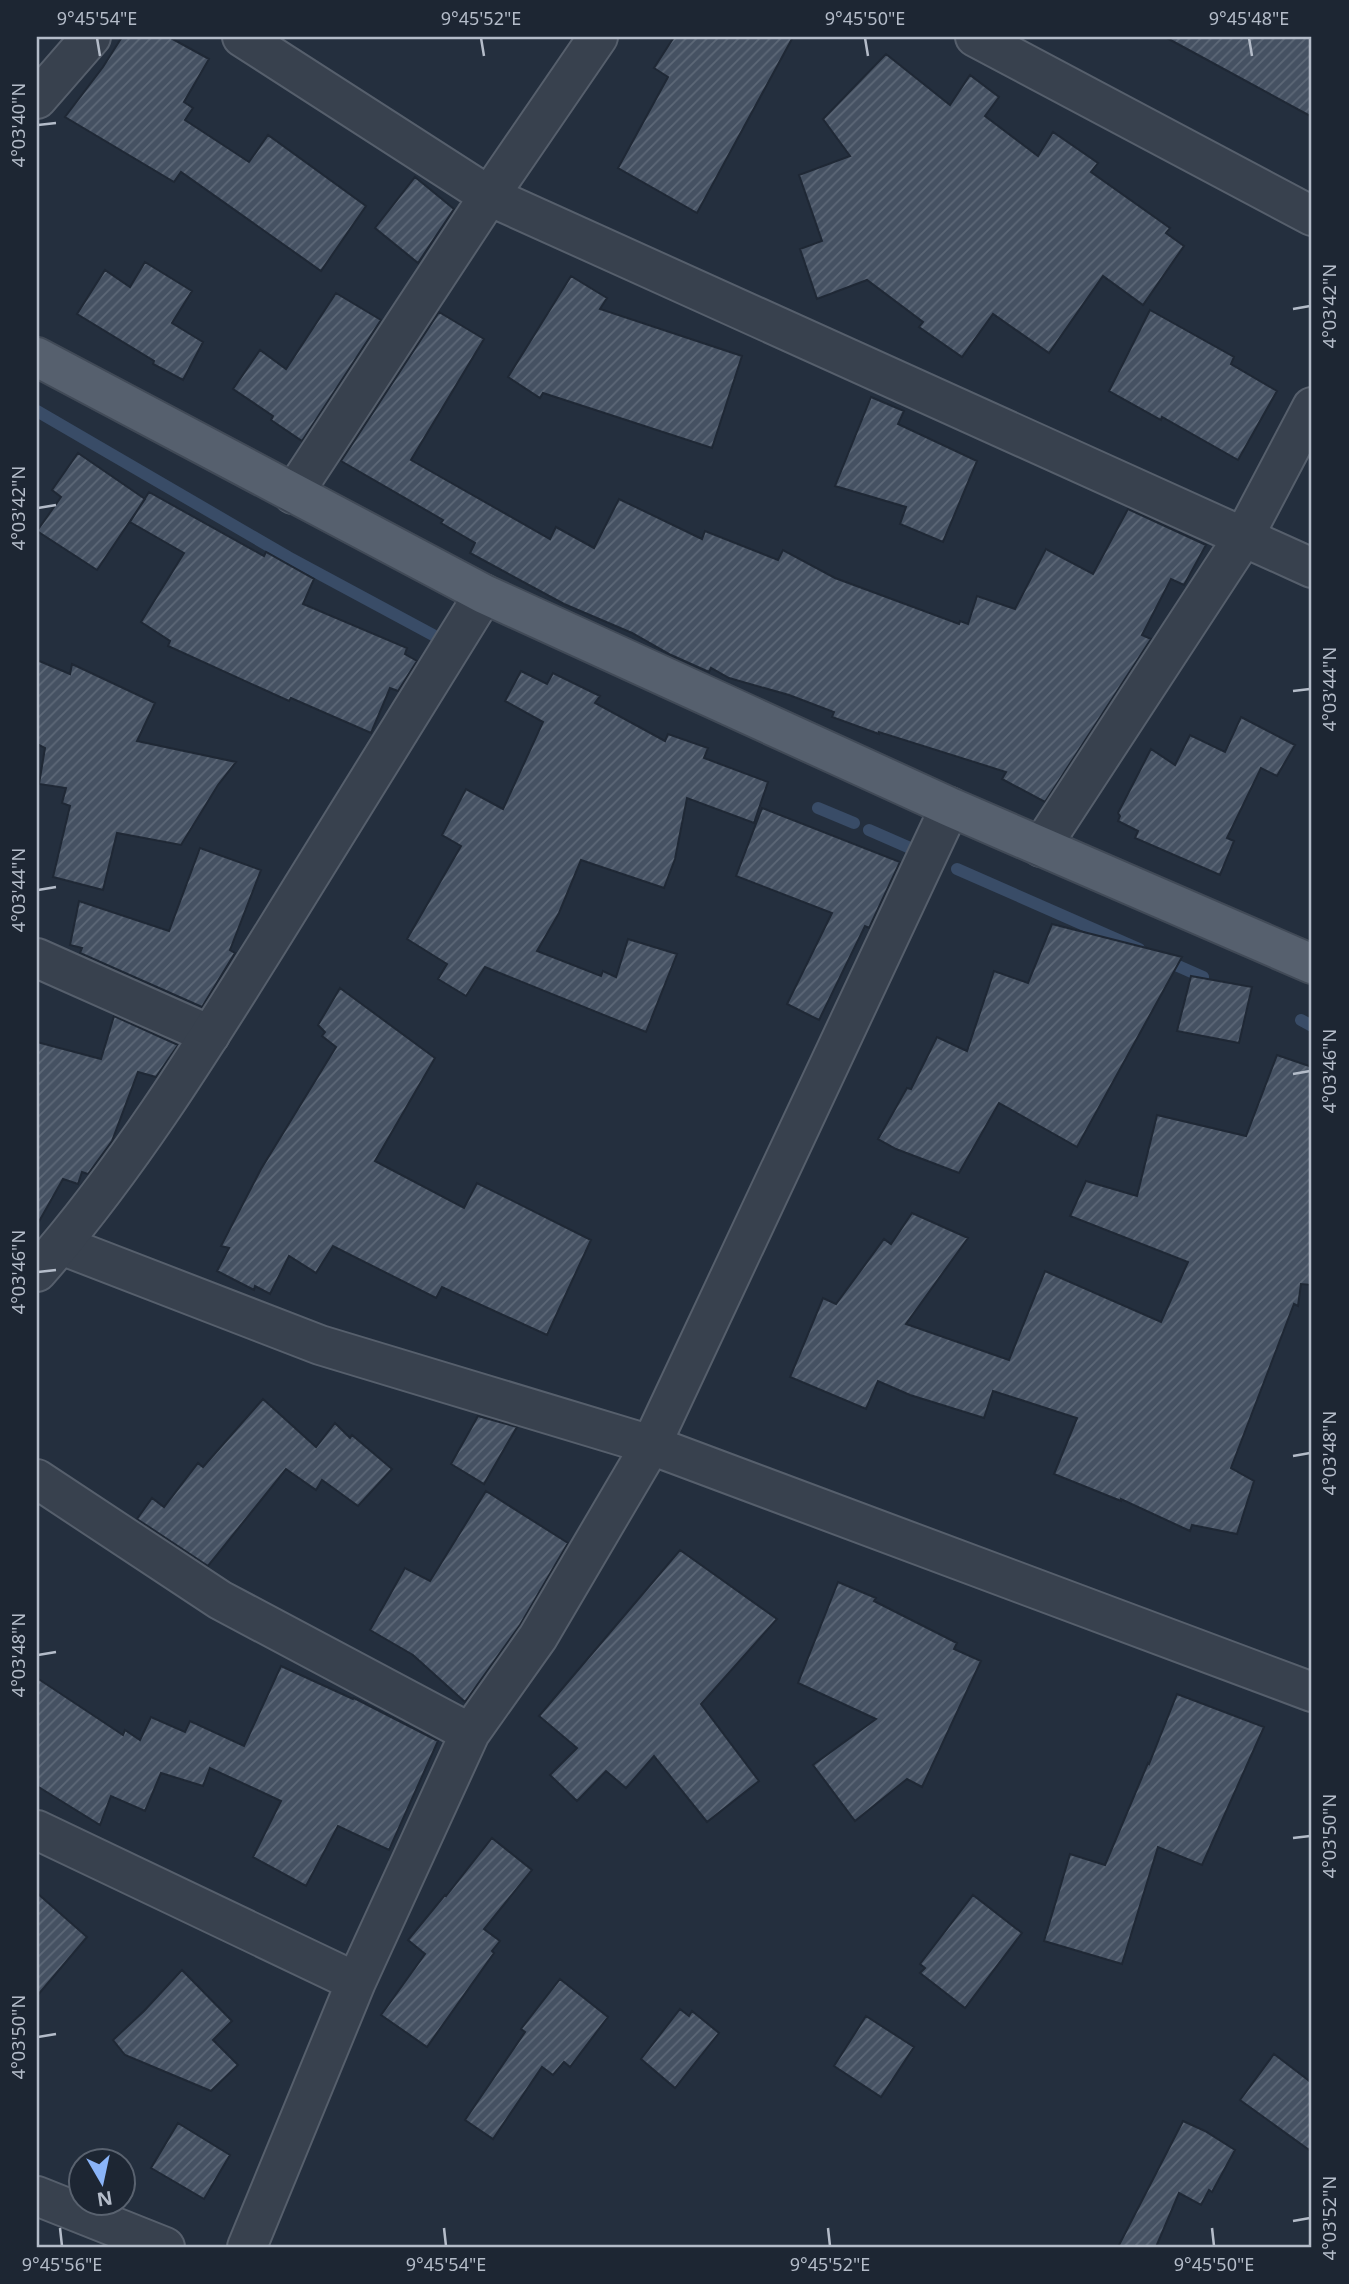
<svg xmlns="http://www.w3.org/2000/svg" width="1349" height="2284" font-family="'Noto Sans',sans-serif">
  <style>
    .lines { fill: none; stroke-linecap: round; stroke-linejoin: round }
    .stream { stroke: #394c67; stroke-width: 12 }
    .building { fill: url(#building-hatch); stroke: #1f2835; stroke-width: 2 }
    .minor-casing { stroke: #565f6c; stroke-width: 42 }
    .tertiary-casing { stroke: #565f6c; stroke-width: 42 }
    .primary-casing { stroke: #414a57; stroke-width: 42 }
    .minor { stroke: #38414e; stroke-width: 38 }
    .tertiary { stroke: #38414e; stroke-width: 38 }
    .primary { stroke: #56606e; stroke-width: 38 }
    .ticks { fill: none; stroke: #b4bcc9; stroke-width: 2.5 }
    .neatline { fill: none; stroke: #b4bcc9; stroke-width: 2.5 }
    .ticks-label { font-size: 18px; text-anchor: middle; fill: #b4bcc9 }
  </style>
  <defs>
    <pattern id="building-hatch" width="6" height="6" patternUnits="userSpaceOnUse" patternTransform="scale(1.75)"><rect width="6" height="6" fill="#455162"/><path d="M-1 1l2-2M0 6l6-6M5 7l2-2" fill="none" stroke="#5d6877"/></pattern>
  </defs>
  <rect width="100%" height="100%" fill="#242f3e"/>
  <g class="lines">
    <path class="stream" d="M 37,411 L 288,557 L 433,635
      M 818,808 L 854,823
      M 869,830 L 917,851
      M 957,869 L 1139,949
      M 1162,959 L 1203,977
      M 1301,1020 L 1312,1026"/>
  </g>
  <path class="building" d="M 122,37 L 169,37 L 209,59 L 184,102 L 193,108 L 185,120 L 249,162 L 268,135 L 366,206 L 321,271 L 181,172 L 174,182 L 65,117 L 103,67 Z
    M 674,37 L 793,37 L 697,213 L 618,168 L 668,77 L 654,68 Z
    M 1165,37 L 1312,37 L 1312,117 Z
    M 886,54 L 950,105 L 970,75 L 999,97 L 985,116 L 1038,156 L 1053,132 L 1098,163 L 1091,172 L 1170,228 L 1166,233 L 1184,246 L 1143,305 L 1103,276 L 1049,353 L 993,314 L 962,357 L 919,327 L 923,322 L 867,280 L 817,299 L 800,249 L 822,241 L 799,175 L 850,156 L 823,119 Z
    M 415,177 L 454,209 L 418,263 L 375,228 Z
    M 145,262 L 192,291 L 172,323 L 203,342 L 183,380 L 153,364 L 154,361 L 77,314 L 105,270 L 130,287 Z
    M 571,276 L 607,298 L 600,309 L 742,356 L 712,448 L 543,393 L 540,398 L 508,377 Z
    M 336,293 L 381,320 L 302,441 L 271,420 L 273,416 L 233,389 L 260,350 L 286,369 Z
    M 1150,310 L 1234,357 L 1231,364 L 1277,391 L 1238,460 L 1162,417 L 1161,420 L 1109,391 Z
    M 439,312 L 484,339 L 411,460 L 550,539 L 556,527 L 594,548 L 619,499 L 702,539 L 705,531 L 778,560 L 783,550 L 835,578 L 959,624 L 960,621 L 968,624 L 977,596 L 1015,609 L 1046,549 L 1093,574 L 1128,509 L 1206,545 L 1184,585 L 1171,579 L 1142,635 L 1151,639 L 1045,802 L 1002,779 L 1006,772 L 879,732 L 879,734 L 832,717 L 834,712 L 789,695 L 729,678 L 711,668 L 709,672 L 671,655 L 632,633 L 564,604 L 470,553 L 475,543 L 441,523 L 443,520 L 341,461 Z
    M 871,397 L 904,411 L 898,424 L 977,461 L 943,542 L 900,524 L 906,507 L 835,486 Z
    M 78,453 L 145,499 L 97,570 L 37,531 L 61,497 L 52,490 Z
    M 149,492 L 264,556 L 266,552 L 314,579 L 303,604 L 407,648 L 405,654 L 417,661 L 398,691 L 390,688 L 371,733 L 291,698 L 289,701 L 168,646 L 170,641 L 141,622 L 184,553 L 130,522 Z
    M 37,660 L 70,674 L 72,664 L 155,703 L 137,741 L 236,762 L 218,785 L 181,845 L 117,833 L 103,890 L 53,877 L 70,806 L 62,803 L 66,788 L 39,784 L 45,748 L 37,744 Z
    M 521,671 L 547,684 L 553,673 L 600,696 L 595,703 L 665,741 L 668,734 L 708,748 L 704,758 L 768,782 L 754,823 L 687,798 L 675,859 L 664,888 L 581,860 L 559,913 L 537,951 L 601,976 L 603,971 L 616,977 L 628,939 L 677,954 L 646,1032 L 485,967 L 466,996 L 438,979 L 447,964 L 407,939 L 461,846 L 442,835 L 466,789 L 503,809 L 543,722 L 505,701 Z
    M 1241,717 L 1295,745 L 1277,776 L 1261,768 L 1227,838 L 1234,841 L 1220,875 L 1135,838 L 1138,831 L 1118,821 L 1120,816 L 1118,813 L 1151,749 L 1175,765 L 1190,735 L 1225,752 Z
    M 762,808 L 900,862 L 869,928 L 865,926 L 819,1020 L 787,1004 L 832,913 L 736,876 Z
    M 200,848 L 261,870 L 230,950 L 235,953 L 202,1007 L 80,953 L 82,948 L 70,945 L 79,901 L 169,931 Z
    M 1052,924 L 1182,957 L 1077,1147 L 999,1103 L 959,1173 L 896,1149 L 878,1139 L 907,1088 L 911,1089 L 937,1037 L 967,1051 L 994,971 L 1028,983 Z
    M 1191,976 L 1252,987 L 1239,1043 L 1177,1031 Z
    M 340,988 L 435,1058 L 375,1161 L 464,1208 L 477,1183 L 591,1240 L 547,1335 L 442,1287 L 436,1298 L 333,1246 L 316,1273 L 289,1256 L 270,1294 L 255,1286 L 254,1290 L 217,1271 L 229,1248 L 221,1246 L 261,1169 L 336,1047 L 322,1036 L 325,1032 L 318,1025 Z
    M 114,1016 L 178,1045 L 156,1077 L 138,1072 L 112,1141 L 88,1174 L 82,1172 L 78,1184 L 63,1179 L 37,1225 L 37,1042 L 101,1059 Z
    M 1277,1055 L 1312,1067 L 1312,1285 L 1301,1284 L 1298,1306 L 1294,1304 L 1231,1468 L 1254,1481 L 1237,1534 L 1192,1525 L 1190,1531 L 1121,1499 L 1121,1501 L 1054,1474 L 1077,1418 L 993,1391 L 984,1418 L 910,1395 L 878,1381 L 866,1409 L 790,1377 L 823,1298 L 836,1304 L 884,1239 L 891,1244 L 912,1213 L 968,1238 L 906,1324 L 1009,1360 L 1045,1271 L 1161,1322 L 1188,1262 L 1070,1216 L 1086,1181 L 1137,1196 L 1157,1115 L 1246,1136 Z
    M 263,1399 L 316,1447 L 335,1423 L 350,1438 L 352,1435 L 392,1469 L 358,1506 L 322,1480 L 316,1490 L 286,1469 L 208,1566 L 137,1519 L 152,1498 L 164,1507 L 198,1463 L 203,1467 Z
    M 478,1416 L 517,1427 L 484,1484 L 451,1464 Z
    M 486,1491 L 568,1543 L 520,1625 L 465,1702 L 413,1655 L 370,1630 L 405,1568 L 430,1581 Z
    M 680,1550 L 777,1619 L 701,1704 L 759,1781 L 707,1822 L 654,1756 L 626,1788 L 606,1771 L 577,1801 L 550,1775 L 577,1748 L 539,1716 Z
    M 838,1582 L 876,1598 L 874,1601 L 957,1643 L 954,1649 L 981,1661 L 922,1787 L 907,1779 L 855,1821 L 813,1765 L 876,1719 L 798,1683 Z
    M 281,1666 L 353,1699 L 354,1698 L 438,1741 L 389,1850 L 338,1826 L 306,1886 L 253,1857 L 281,1801 L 210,1768 L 203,1786 L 161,1773 L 145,1811 L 111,1796 L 100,1825 L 37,1786 L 37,1678 L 123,1735 L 125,1730 L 140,1740 L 151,1717 L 185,1732 L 190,1721 L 244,1746 Z
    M 1177,1694 L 1264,1727 L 1202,1865 L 1158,1847 L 1122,1964 L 1044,1941 L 1070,1854 L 1105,1865 L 1148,1763 L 1149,1764 Z
    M 492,1838 L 532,1870 L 484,1929 L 500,1941 L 492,1951 L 494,1953 L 427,2047 L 381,2015 L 425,1954 L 408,1940 L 445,1895 L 446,1896 Z
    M 37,1893 L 87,1937 L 37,1996 Z
    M 973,1895 L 1022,1933 L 965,2008 L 920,1973 L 925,1968 L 920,1964 Z
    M 182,1970 L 232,2021 L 213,2040 L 238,2065 L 211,2091 L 125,2055 L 113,2040 L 144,2011 Z
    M 560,1979 L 608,2017 L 570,2067 L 564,2062 L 553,2075 L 542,2067 L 493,2139 L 465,2120 L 525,2032 L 521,2029 Z
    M 680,2009 L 689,2016 L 692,2011 L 719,2033 L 675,2088 L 641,2059 Z
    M 866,2016 L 914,2047 L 881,2097 L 834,2066 Z
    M 1274,2054 L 1312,2083 L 1312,2152 L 1240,2100 Z
    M 1183,2121 L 1205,2131 L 1235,2150 L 1212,2192 L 1209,2190 L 1201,2205 L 1179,2193 L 1156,2247 L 1118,2247 Z
    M 178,2123 L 230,2155 L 204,2199 L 151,2168 Z"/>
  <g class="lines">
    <defs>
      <path id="minor" d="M 242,37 L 489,196 L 1312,568
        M 975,37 L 1312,216
        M 37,99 L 91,37
        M 293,494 L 489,196 L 598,37
        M 1041,847 L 1243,538 L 1312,407
        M 37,958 L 210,1035
        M 61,1245 L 320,1345 L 651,1445 L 1312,1692
        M 37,1479 L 220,1600 L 470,1733
        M 37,1830 L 356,1982
        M 37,2196 L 165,2247
        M 247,2247 L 356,1982 L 470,1733 L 538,1637 L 651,1445 L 950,807"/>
      <path id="tertiary" d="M 37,1272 C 128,1168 201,1050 274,933 C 344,820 414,707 484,594"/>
      <path id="primary" d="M 37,357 L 484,594 L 950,807 L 1312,964"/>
    </defs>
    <use href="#minor" class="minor-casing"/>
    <use href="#tertiary" class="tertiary-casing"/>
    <use href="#primary" class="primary-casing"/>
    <use href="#minor" class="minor"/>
    <use href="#tertiary" class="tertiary"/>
    <use href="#primary" class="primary"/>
  </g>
  <path class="ticks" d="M 97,38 L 100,56M 481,38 L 484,56M 865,38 L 868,56M 1249,38 L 1252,56M 38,125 L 56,123M 1293,309 L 1310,306M 38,508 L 56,505M 1293,691 L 1310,689M 38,890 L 56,887M 1293,1074 L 1310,1071M 38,1272 L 56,1270M 1293,1456 L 1310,1453M 38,1655 L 56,1652M 1293,1838 L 1310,1836M 38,2037 L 56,2034M 1293,2221 L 1310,2218M 60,2228 L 62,2246M 444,2228 L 446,2246M 828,2228 L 830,2246M 1212,2228 L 1214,2246"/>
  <rect width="1349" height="2284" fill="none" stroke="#1d2633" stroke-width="77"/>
  <g transform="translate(102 2182) rotate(171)"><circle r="33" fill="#1d2633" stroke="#59626f" stroke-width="2"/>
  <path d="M0-5L12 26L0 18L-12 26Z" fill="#8ab4f8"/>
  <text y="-10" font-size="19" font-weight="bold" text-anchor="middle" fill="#b4bcc9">N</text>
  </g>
  <rect x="38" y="38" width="1272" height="2208" class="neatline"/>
  <g class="ticks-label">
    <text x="97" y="25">9°45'54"E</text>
    <text x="481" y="25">9°45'52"E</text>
    <text x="865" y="25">9°45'50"E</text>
    <text x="1249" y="25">9°45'48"E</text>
    <text transform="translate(19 125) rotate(-90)" y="6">4°03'40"N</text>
    <text transform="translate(1330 306) rotate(-90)" y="6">4°03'42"N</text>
    <text transform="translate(19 508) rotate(-90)" y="6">4°03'42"N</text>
    <text transform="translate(1330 689) rotate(-90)" y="6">4°03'44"N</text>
    <text transform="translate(19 890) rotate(-90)" y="6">4°03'44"N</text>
    <text transform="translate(1330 1071) rotate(-90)" y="6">4°03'46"N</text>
    <text transform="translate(19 1272) rotate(-90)" y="6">4°03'46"N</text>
    <text transform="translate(1330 1453) rotate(-90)" y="6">4°03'48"N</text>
    <text transform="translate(19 1655) rotate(-90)" y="6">4°03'48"N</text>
    <text transform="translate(1330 1836) rotate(-90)" y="6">4°03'50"N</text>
    <text transform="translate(19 2037) rotate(-90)" y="6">4°03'50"N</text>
    <text transform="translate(1330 2218) rotate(-90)" y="6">4°03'52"N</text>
    <text x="62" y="2271">9°45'56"E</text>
    <text x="446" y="2271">9°45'54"E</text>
    <text x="830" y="2271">9°45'52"E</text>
    <text x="1214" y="2271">9°45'50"E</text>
  </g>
</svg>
